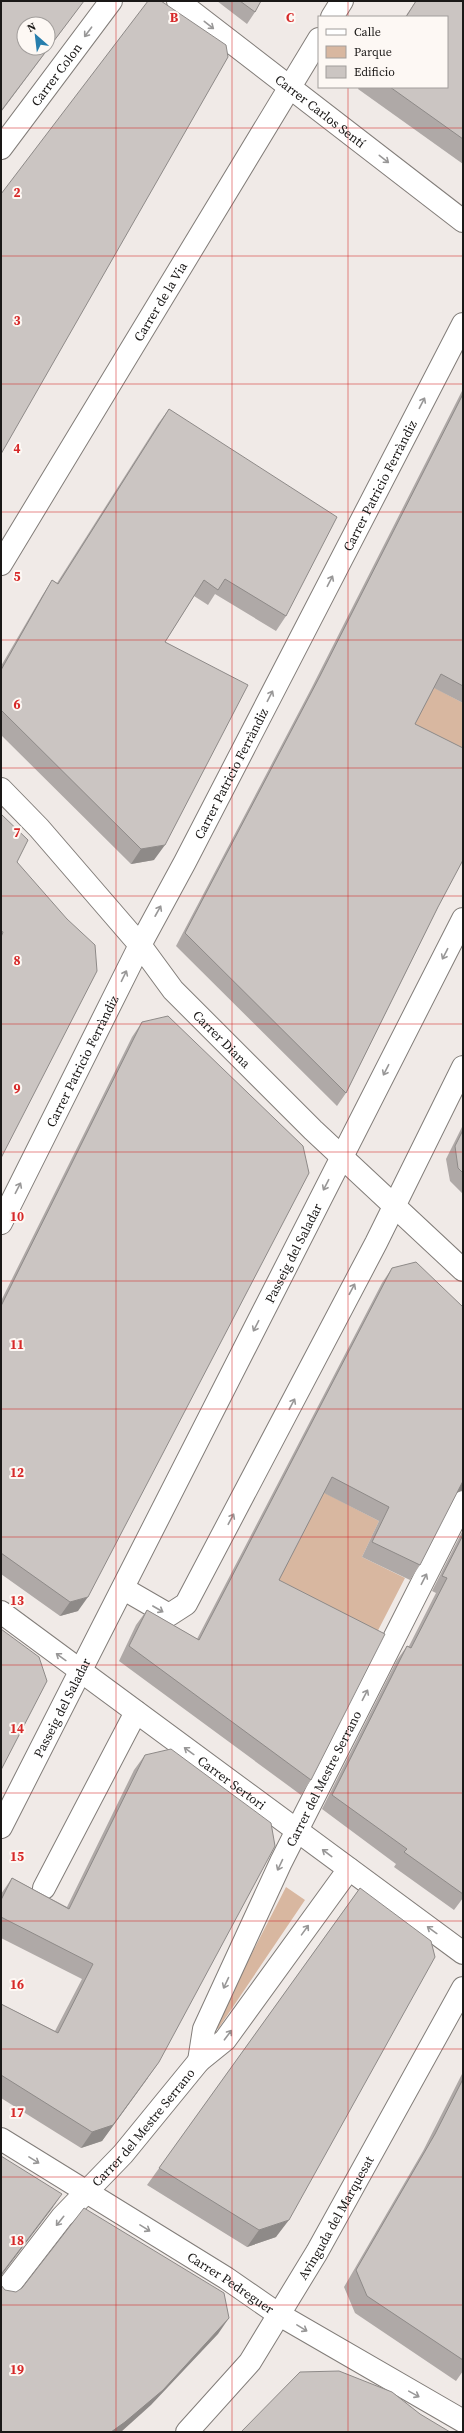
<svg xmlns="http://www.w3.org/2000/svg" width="464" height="2433" font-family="'Source Serif 4',serif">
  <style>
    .green { fill: #d8b7a0 }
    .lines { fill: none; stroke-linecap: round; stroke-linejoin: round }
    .street-casing { stroke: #827d79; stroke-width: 24 }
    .secondary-casing { stroke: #827d79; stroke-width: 24 }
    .street { stroke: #fff; stroke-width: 22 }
    .secondary { stroke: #fff; stroke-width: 22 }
    .wall { fill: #afa9a7 }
    .shaded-wall { fill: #8e8a88 }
    .building { fill: #cbc5c2; stroke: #8e8a88; fill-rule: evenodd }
    .oneway { stroke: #989797 }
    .grid { fill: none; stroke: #d62828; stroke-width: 1; stroke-opacity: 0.55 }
    .labels { text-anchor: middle; stroke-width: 4; stroke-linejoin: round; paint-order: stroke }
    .street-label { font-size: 13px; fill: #1a1817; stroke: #fdf8f4 }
    .grid-label { font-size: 13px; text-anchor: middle; font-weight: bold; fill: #d62828; stroke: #fdf8f4; stroke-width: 4; stroke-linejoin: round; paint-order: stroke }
  </style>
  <rect width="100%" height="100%" fill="#f0eae7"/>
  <path class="green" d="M 433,687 L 463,703 L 463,765 L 406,736 Z
    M 321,1491 L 379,1521 L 362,1557 L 405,1578 L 370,1646 L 269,1595 Z
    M 286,1887 L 305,1900 L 218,2029 L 214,2027 Z"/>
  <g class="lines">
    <defs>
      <g id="street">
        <path id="s1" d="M 178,1 L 463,221"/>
        <path d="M 332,17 L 342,1"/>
        <path id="s2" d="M 1,148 L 111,1"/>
        <path id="s3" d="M 1,564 L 319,39"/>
        <path id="s4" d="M 140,945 L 173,990 L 313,1130 L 463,1270"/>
        <path d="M 124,1589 L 169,1615 L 186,1604 L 376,1243 L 463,1067"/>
        <path id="s5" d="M 1,1612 L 463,1953"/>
        <path id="s6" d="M 1,1827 L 463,919"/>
        <path d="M 44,1888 L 136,1712"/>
        <path id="s7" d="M 199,2061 L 204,2029 L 281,1862 L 463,1502"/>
        <path id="s8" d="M 1,2139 L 226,2278 L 278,2314 L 463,2421"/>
        <path id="s9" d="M 1,2296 L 62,2217 L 123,2154 L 199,2061 L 225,2040 L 349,1869"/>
        <path id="s10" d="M 187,2432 L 250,2362 L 317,2252 L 463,1988"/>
      </g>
      <g id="secondary">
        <path d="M 1,789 L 39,828 L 140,945"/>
        <path id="s11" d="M 1,1223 L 140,945 L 185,862 L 463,324"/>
      </g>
    </defs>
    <use href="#street" class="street-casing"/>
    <use href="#secondary" class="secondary-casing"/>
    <use href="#street" class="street"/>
    <use href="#secondary" class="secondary"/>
  </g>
  <path class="wall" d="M 217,1 L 261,1 L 255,12 L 247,24 Z
    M 416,1 L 463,1 L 463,164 L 358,89 L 359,87 L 447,87 L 447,17 L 405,17 Z
    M 463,389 L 463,703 L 434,688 L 415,724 L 438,907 L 346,1093 L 337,1106 L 176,946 L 311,689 Z
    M 169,409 L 286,616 L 276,631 L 215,594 L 208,605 L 194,596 L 165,642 L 154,860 L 131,864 L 1,735 L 1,666 L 42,596 L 52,580 L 57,583 L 158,424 Z
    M 142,1022 L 78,1611 L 60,1616 L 1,1574 L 1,1301 L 132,1037 Z
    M 463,1125 L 463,1194 L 450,1181 L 446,1159 Z
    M 392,1268 L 463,1307 L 463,1490 L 462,1490 L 456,1493 L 420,1565 L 410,1580 L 362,1557 L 379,1521 L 324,1493 L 279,1580 L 311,1780 L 301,1795 L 119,1661 L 136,1625 L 147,1610 L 197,1639 L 382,1283 Z
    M 463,1530 L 463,1898 L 454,1910 L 394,1867 L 396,1864 L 322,1809 L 397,1660 L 407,1646 L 409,1646 L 436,1593 L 432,1591 Z
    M 145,1755 L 148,2078 L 102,2141 L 81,2148 L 1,2098 L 1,2004 L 55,2031 L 82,1979 L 1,1938 L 1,1894 L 12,1878 L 67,1907 L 134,1770 Z
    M 360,1888 L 276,2237 L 247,2247 L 147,2185 Z
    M 463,2072 L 463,2371 L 456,2381 L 355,2313 L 344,2287 L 423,2151 Z"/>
  <path class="shaded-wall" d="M 84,1 L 1,112 L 1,111 Z
    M 165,845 L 154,860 L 131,864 L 141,849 Z
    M 463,1481 L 463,1490 L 462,1490 L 452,1496 Z
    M 88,1597 L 78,1611 L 60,1616 L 70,1602 Z
    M 159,2062 L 102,2141 L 81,2148 L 92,2132 Z
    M 62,2194 L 51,2210 L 1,2276 L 1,2274 Z
    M 289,2220 L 276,2237 L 247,2247 L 259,2230 Z
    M 229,2318 L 218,2334 L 151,2405 L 121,2432 L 111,2432 Z"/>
  <path class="building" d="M 1,1 L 84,1 L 1,111 ZM 24,24 L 48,24 L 48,48 L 24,48 Z
    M 148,1 L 161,1 L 226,45 L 228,57 L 1,454 L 1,194 Z
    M 240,1 L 261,1 L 255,12 Z
    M 416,1 L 463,1 L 463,139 L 390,87 L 447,87 L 447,17 L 406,17 Z
    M 463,394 L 463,686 L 441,674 L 415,724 L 463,748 L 463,860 L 438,907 L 346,1093 L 185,933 L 320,676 Z
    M 169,409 L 337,517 L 286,616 L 225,579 L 218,590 L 204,580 L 165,642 L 248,685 L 165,845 L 141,849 L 1,710 L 1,670 L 52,580 L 58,584 Z
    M 1,814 L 28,840 L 17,862 L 67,919 L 95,945 L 97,971 L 1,1158 L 1,937 L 3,932 L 1,931 Z
    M 168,1016 L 303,1146 L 309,1173 L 88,1597 L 70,1602 L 1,1553 L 1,1306 L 142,1022 Z
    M 463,1130 L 463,1173 L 458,1168 L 455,1146 Z
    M 416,1262 L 463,1307 L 463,1481 L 420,1565 L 372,1542 L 389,1507 L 332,1477 L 279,1580 L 385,1634 L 311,1780 L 129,1646 L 147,1610 L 199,1640 L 392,1268 Z
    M 463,1535 L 463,1894 L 404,1852 L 407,1849 L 332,1795 L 407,1646 L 411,1648 L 447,1578 L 442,1576 Z
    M 1,1629 L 39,1657 L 47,1681 L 1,1770 Z
    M 171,1749 L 271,1823 L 275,1846 L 159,2062 L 113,2125 L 92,2132 L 1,2075 L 1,2004 L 58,2033 L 93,1964 L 1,1917 L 1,1900 L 12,1878 L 69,1909 L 145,1755 Z
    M 360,1888 L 431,1941 L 435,1957 L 289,2220 L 259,2230 L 159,2168 Z
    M 463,2079 L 463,2360 L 367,2296 L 356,2270 L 435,2134 Z
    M 1,2156 L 62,2194 L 2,2273 L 1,2280 Z
    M 84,2208 L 224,2293 L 229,2318 L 163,2390 L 125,2422 L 111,2432 L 1,2432 L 1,2285 L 5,2290 L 16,2292 L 22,2288 Z
    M 339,2371 L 392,2392 L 420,2414 L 450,2432 L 241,2432 L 300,2372 Z"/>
  <defs><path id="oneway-shaft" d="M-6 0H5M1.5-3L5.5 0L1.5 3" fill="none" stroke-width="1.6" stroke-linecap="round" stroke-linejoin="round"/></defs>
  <g class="oneway">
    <use href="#oneway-shaft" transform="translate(209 25) rotate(38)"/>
    <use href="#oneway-shaft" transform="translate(88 32) rotate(127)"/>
    <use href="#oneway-shaft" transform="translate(384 159) rotate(38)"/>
    <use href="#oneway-shaft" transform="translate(422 403) rotate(-63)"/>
    <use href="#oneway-shaft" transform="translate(330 581) rotate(-63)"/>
    <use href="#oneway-shaft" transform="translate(270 696) rotate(-63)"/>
    <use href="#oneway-shaft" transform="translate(158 911) rotate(-61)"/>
    <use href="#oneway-shaft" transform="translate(445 954) rotate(117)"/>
    <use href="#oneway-shaft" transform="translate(124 976) rotate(-64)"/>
    <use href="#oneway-shaft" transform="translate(386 1070) rotate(117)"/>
    <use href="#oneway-shaft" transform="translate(326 1185) rotate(117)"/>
    <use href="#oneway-shaft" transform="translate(18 1188) rotate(-63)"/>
    <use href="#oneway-shaft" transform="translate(352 1289) rotate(-62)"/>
    <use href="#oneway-shaft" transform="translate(256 1326) rotate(117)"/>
    <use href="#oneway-shaft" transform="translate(292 1404) rotate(-62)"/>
    <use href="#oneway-shaft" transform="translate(231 1519) rotate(-62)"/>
    <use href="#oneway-shaft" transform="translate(424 1579) rotate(-63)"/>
    <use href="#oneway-shaft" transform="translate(158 1609) rotate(30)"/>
    <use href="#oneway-shaft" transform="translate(61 1657) rotate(-144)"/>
    <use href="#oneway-shaft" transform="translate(365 1695) rotate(-63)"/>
    <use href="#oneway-shaft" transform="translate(189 1751) rotate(-144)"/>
    <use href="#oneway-shaft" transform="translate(327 1853) rotate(-143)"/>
    <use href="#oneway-shaft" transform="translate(280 1865) rotate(115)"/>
    <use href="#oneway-shaft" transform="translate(305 1930) rotate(-54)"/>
    <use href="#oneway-shaft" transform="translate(432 1930) rotate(-144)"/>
    <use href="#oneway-shaft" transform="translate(226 1983) rotate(115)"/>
    <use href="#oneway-shaft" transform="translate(228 2035) rotate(-53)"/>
    <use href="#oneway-shaft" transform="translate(34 2160) rotate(32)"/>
    <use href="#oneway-shaft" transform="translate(60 2221) rotate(129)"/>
    <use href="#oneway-shaft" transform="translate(145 2228) rotate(32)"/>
    <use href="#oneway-shaft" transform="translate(302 2328) rotate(31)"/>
    <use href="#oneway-shaft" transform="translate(414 2394) rotate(29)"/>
  </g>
  <path class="grid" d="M 116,1 L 116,2432M 232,1 L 232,2432M 348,1 L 348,17M 348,87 L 348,2432M 1,128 L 463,128M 1,256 L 463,256M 1,384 L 463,384M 1,512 L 463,512M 1,640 L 463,640M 1,768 L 463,768M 1,896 L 463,896M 1,1024 L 463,1024M 1,1152 L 463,1152M 1,1281 L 463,1281M 1,1409 L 463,1409M 1,1537 L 463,1537M 1,1665 L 463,1665M 1,1793 L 463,1793M 1,1921 L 463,1921M 1,2049 L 463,2049M 1,2177 L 463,2177M 1,2305 L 463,2305"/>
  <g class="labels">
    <g class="street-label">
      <text dy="5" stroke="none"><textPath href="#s2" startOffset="92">Carrer Colon</textPath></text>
      <text dy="5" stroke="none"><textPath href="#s1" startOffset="180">Carrer Carlos Sentí</textPath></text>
      <text dy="5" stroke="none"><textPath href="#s3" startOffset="307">Carrer de la Via</textPath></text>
      <text dy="5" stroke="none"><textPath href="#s11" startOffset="829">Carrer Patricio Ferràndiz</textPath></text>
      <text dy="5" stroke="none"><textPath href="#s11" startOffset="505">Carrer Patricio Ferràndiz</textPath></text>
      <text dy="5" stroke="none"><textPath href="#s4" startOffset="125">Carrer Diana</textPath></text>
      <text dy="5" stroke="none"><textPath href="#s11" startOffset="181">Carrer Patricio Ferràndiz</textPath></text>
      <text dy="5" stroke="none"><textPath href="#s6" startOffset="644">Passeig del Saladar</textPath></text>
      <text dy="5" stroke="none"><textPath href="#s6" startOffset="134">Passeig del Saladar</textPath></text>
      <text dy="5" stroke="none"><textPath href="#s7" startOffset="310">Carrer del Mestre Serrano</textPath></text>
      <text dy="5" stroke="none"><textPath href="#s5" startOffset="287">Carrer Sertori</textPath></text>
      <text dy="5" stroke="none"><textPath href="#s9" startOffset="221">Carrer del Mestre Serrano</textPath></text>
      <text dy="5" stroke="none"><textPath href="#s10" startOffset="262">Avinguda del Marquesat</textPath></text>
      <text dy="5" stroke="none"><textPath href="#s8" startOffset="271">Carrer Pedreguer</textPath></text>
    </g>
  </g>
  <g class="grid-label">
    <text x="174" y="22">B</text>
    <text x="290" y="22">C</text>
    <text x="17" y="197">2</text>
    <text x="17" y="325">3</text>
    <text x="17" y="453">4</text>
    <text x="17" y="581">5</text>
    <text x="17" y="709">6</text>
    <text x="17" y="837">7</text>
    <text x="17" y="965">8</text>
    <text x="17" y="1093">9</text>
    <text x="17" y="1221">10</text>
    <text x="17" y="1349">11</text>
    <text x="17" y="1477">12</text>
    <text x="17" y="1605">13</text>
    <text x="17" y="1733">14</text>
    <text x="17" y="1861">15</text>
    <text x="17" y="1989">16</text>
    <text x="17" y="2117">17</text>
    <text x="17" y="2245">18</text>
    <text x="17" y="2374">19</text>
  </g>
  <rect width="464" height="2433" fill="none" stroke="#1a1817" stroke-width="4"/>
  <rect x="318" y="16" width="130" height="72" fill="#fdf8f4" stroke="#a29e9c"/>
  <rect x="326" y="29" width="20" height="6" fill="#ffffff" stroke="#a29e9c"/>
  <text x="354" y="36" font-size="12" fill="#1a1817">Calle</text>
  <rect x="326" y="46" width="20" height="12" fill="#d8b7a0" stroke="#a29e9c"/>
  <text x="354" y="56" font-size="12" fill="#1a1817">Parque</text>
  <rect x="326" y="66" width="20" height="12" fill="#cbc5c2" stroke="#a29e9c"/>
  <text x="354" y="76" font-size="12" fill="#1a1817">Edificio</text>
  <g transform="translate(36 36) rotate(332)"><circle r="19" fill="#fdf8f4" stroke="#a29e9c"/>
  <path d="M0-3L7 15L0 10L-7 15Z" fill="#277ead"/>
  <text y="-6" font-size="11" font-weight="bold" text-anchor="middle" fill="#1a1817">N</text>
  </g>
</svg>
